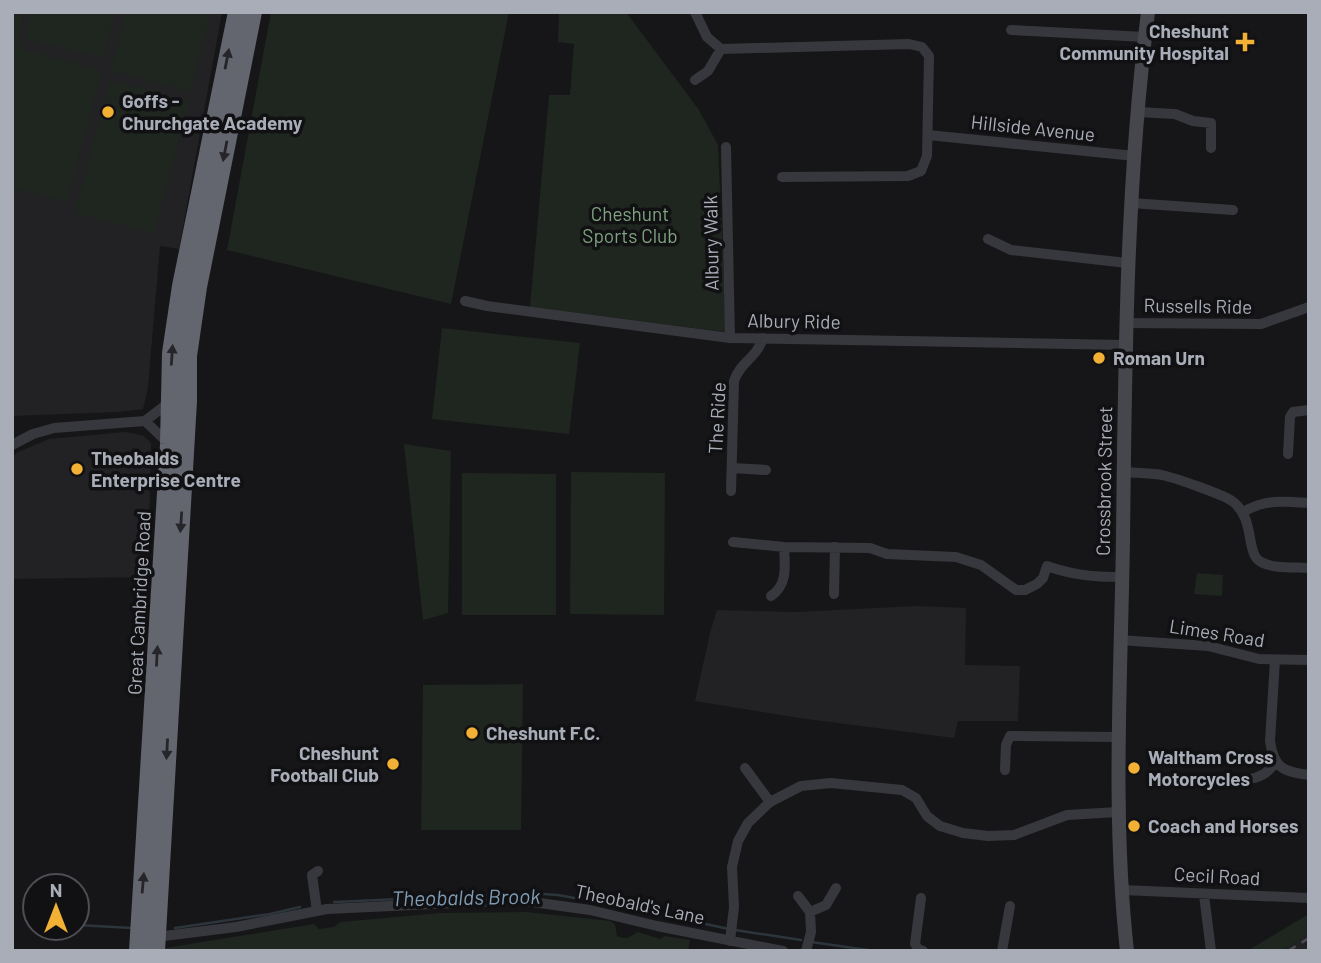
<svg xmlns="http://www.w3.org/2000/svg" width="1321" height="963" font-family="Barlow,sans-serif">
  <style>
    .built { fill: #222225 }
    .green { fill: #1e261f }
    .lines { fill: none; stroke-linecap: round; stroke-linejoin: round }
    .stream { stroke: #2c353c; stroke-width: 2.5 }
    .street { stroke: #37383d; stroke-width: 10 }
    .secondary { stroke: #45474d; stroke-width: 14 }
    .highway { stroke: #63666e; stroke-width: 18 }
    .rail { stroke: #4a4c52; stroke-width: 2.5; stroke-dasharray: 9 7; stroke-linecap: butt }
    .oneway { fill: #26262a }
    .poi-dot { fill: #f2b134; stroke: #111113; stroke-width: 2.5 }
    .labels { text-anchor: middle; stroke-width: 7; stroke-linejoin: round; paint-order: stroke }
    .poi-label { font-size: 19px; font-weight: bold; fill: #a8adb8; stroke: #111113; text-anchor: start }
    .street-label { font-size: 19px; fill: #a8adb8; stroke: #111113 }
    .park-label { font-size: 19px; fill: #7fa381; stroke: #111113 }
    .water-label { font-size: 21px; font-style: italic; fill: #7f9bb3; stroke: #111113 }
  </style>
  <rect width="100%" height="100%" fill="#161618"/>
  <path class="built" d="M 12,12 L 222,12 L 179,249 L 160,246 L 148,387 L 143,409 L 118,412 L 12,416 Z
    M 126,432 L 144,436 L 151,443 L 148,577 L 12,579 L 12,458 L 16,453 L 49,439 Z
    M 917,606 L 966,608 L 965,665 L 1020,666 L 1018,721 L 958,721 L 954,738 L 799,718 L 695,701 L 710,633 L 717,610 L 796,612 Z
    M 1309,933 L 1309,949 L 1281,951 Z"/>
  <path class="green" d="M 31,12 L 115,12 L 103,58 L 24,38 Z
    M 126,12 L 211,12 L 190,92 L 111,71 Z
    M 271,12 L 509,12 L 451,304 L 227,250 Z
    M 559,12 L 626,12 L 699,110 L 718,145 L 726,332 L 530,307 L 549,95 L 570,95 L 574,44 L 558,42 Z
    M 12,13 L 24,16 L 18,40 L 24,50 L 102,70 L 67,202 L 12,188 Z
    M 110,80 L 189,101 L 154,233 L 75,213 Z
    M 442,328 L 580,343 L 569,434 L 432,419 Z
    M 404,444 L 451,451 L 448,613 L 423,620 Z
    M 571,472 L 665,473 L 664,615 L 570,614 Z
    M 462,473 L 556,474 L 556,615 L 462,615 Z
    M 1197,573 L 1223,575 L 1222,596 L 1194,594 Z
    M 523,684 L 521,830 L 421,830 L 423,685 Z
    M 526,912 L 611,921 L 615,925 L 617,936 C 627,941 630,936 638,932 L 660,939 L 665,936 L 690,940 L 688,951 L 166,951 L 165,948 L 314,924 L 319,929 L 334,927 L 340,922 L 441,913 Z
    M 1309,914 L 1309,933 L 1281,951 L 1247,951 Z"/>
  <g class="lines">
    <path class="stream" d="M 334,902 L 529,893 L 558,895 L 640,910
      M 650,912 L 729,929
      M 77,925 L 132,928
      M 175,928 L 270,914 L 300,907
      M 735,930 L 801,940
      M 811,942 L 875,951"/>
    <path class="street" d="M 1011,30 L 1145,37
      M 721,49 L 909,44 L 922,47 L 929,56 L 927,156 L 921,171 L 908,176 L 782,177
      M 695,80 L 708,71 L 721,49 L 707,37 L 695,12
      M 1138,112 L 1175,114 L 1193,121 L 1211,123 L 1211,148
      M 928,135 L 1135,156
      M 726,147 L 730,338
      M 1131,203 L 1233,210
      M 988,239 L 1011,250 L 1127,263
      M 465,301 L 487,306 L 730,338 L 1125,345
      M 1125,323 L 1261,324 L 1309,307
      M 145,421 L 168,443
      M 12,445 L 33,434 L 54,428 L 145,421 L 171,401
      M 1288,454 L 1290,417 L 1293,412 L 1309,410
      M 732,468 L 766,470
      M 1124,472 C 1136,473 1149,473 1162,475 C 1175,478 1222,494 1232,501 C 1256,518 1245,554 1261,562 C 1274,569 1294,567 1309,568
      M 731,491 L 734,381 C 740,362 756,359 763,338
      M 1243,512 C 1265,499 1284,501 1309,503
      M 733,542 L 784,547 L 870,548 L 887,554 L 956,557 L 981,565 L 1016,590 L 1025,590 L 1037,584 L 1043,578 L 1047,566 C 1072,575 1094,577 1121,577
      M 834,594 L 835,547
      M 771,596 C 788,585 785,565 784,547
      M 1119,640 L 1208,646 L 1259,659 L 1309,660
      M 1275,660 L 1270,741 C 1274,768 1283,772 1309,775
      M 745,768 L 770,802
      M 1005,770 L 1006,745 L 1010,736 L 1118,737
      M 1228,780 C 1248,780 1265,780 1275,762
      M 1123,890 L 1309,898
      M 1204,895 L 1211,951
      M 798,896 L 810,912 L 826,905 L 836,888
      M 921,898 L 915,944 L 918,949 L 923,951
      M 317,911 L 312,875 L 318,871
      M 156,937 L 236,927 L 327,909 L 518,900 L 590,910 L 657,926 L 783,951
      M 730,941 L 734,907 L 732,867 L 738,841 L 748,823 L 770,802 L 801,786 L 831,783 L 902,790 L 916,798 L 927,816 L 940,826 L 963,833 L 988,836 L 1014,835 L 1067,815 L 1118,812
      M 806,951 L 811,932 L 810,912
      M 1002,951 L 1010,906"/>
    <path class="secondary" d="M 1127,951 C 1112,814 1121,677 1123,539 C 1125,363 1126,187 1148,12"/>
    <path class="highway" d="M 138,951 L 169,444 L 171,353 L 181,286 L 237,12
      M 156,951 L 188,401 L 188,356 L 198,287 L 253,12"/>
    <path class="rail" d="M 1288,951 L 1309,938"/>
  </g>
  <defs><path id="oneway-solid" d="M-6-.8H1V-3.2L6.5 0L1 3.2V.8H-6Z" transform="scale(1.75)"/></defs>
  <g class="oneway">
    <use href="#oneway-solid" transform="translate(227 59) rotate(-79)"/>
    <use href="#oneway-solid" transform="translate(225 151) rotate(101)"/>
    <use href="#oneway-solid" transform="translate(172 355) rotate(-86)"/>
    <use href="#oneway-solid" transform="translate(181 522) rotate(94)"/>
    <use href="#oneway-solid" transform="translate(157 656) rotate(-87)"/>
    <use href="#oneway-solid" transform="translate(167 749) rotate(93)"/>
    <use href="#oneway-solid" transform="translate(143 883) rotate(-85)"/>
  </g>
  <g class="poi-dot">
    <path d="M1241.5 31.5h7v7h7v7h-7v7h-7v-7h-7v-7h7z"/>
    <circle cx="108" cy="112" r="7"/>
    <circle cx="1099" cy="358" r="7"/>
    <circle cx="77" cy="469" r="7"/>
    <circle cx="472" cy="733" r="7"/>
    <circle cx="393" cy="764" r="7"/>
    <circle cx="1134" cy="768" r="7"/>
    <circle cx="1134" cy="826" r="7"/>
  </g>
  <g class="labels">
    <g class="poi-label">
      <text x="1229" y="38" text-anchor="end">Cheshunt<tspan x="1229" dy="22">Community Hospital</tspan></text>
      <text x="122" y="108">Goffs -<tspan x="122" dy="22">Churchgate Academy</tspan></text>
      <text x="1113" y="365">Roman Urn</text>
      <text x="91" y="465">Theobalds<tspan x="91" dy="22">Enterprise Centre</tspan></text>
      <text x="486" y="740">Cheshunt F.C.</text>
      <text x="379" y="760" text-anchor="end">Cheshunt<tspan x="379" dy="22">Football Club</tspan></text>
      <text x="1148" y="764">Waltham Cross<tspan x="1148" dy="22">Motorcycles</tspan></text>
      <text x="1148" y="833">Coach and Horses</text>
    </g>
    <g class="street-label">
      <text transform="translate(1033 128) rotate(6)" y="7">Hillside Avenue</text>
      <text transform="translate(711 243) rotate(-91)" y="7">Albury Walk</text>
      <text transform="translate(1198 306) rotate(1)" y="7">Russells Ride</text>
      <text transform="translate(794 321) rotate(1)" y="7">Albury Ride</text>
      <text transform="translate(717 418) rotate(-87)" y="7">The Ride</text>
      <text transform="translate(1104 481) rotate(-89)" y="7">Crossbrook Street</text>
      <text transform="translate(139 603) rotate(-87)" y="7">Great Cambridge Road</text>
      <text transform="translate(1217 633) rotate(9)" y="7">Limes Road</text>
      <text transform="translate(1217 876) rotate(3)" y="7">Cecil Road</text>
      <text transform="translate(640 904) rotate(12)" y="7">Theobald's Lane</text>
    </g>
    <g class="park-label">
      <text x="630" y="221">Cheshunt<tspan x="630" dy="22">Sports Club</tspan></text>
    </g>
    <g class="water-label">
      <text transform="translate(466 898) rotate(-1)" y="7">Theobalds Brook</text>
    </g>
  </g>
  <rect width="1321" height="963" fill="none" stroke="#a8adb8" stroke-width="28"/>
  <g transform="translate(56 907)"><circle r="33" fill="#111113" stroke="#4d4f55" stroke-width="2"/>
  <path d="M0-5L12 26L0 18L-12 26Z" fill="#f2b134"/>
  <text y="-10" font-size="19" font-weight="bold" text-anchor="middle" fill="#a8adb8">N</text>
  </g>
</svg>
